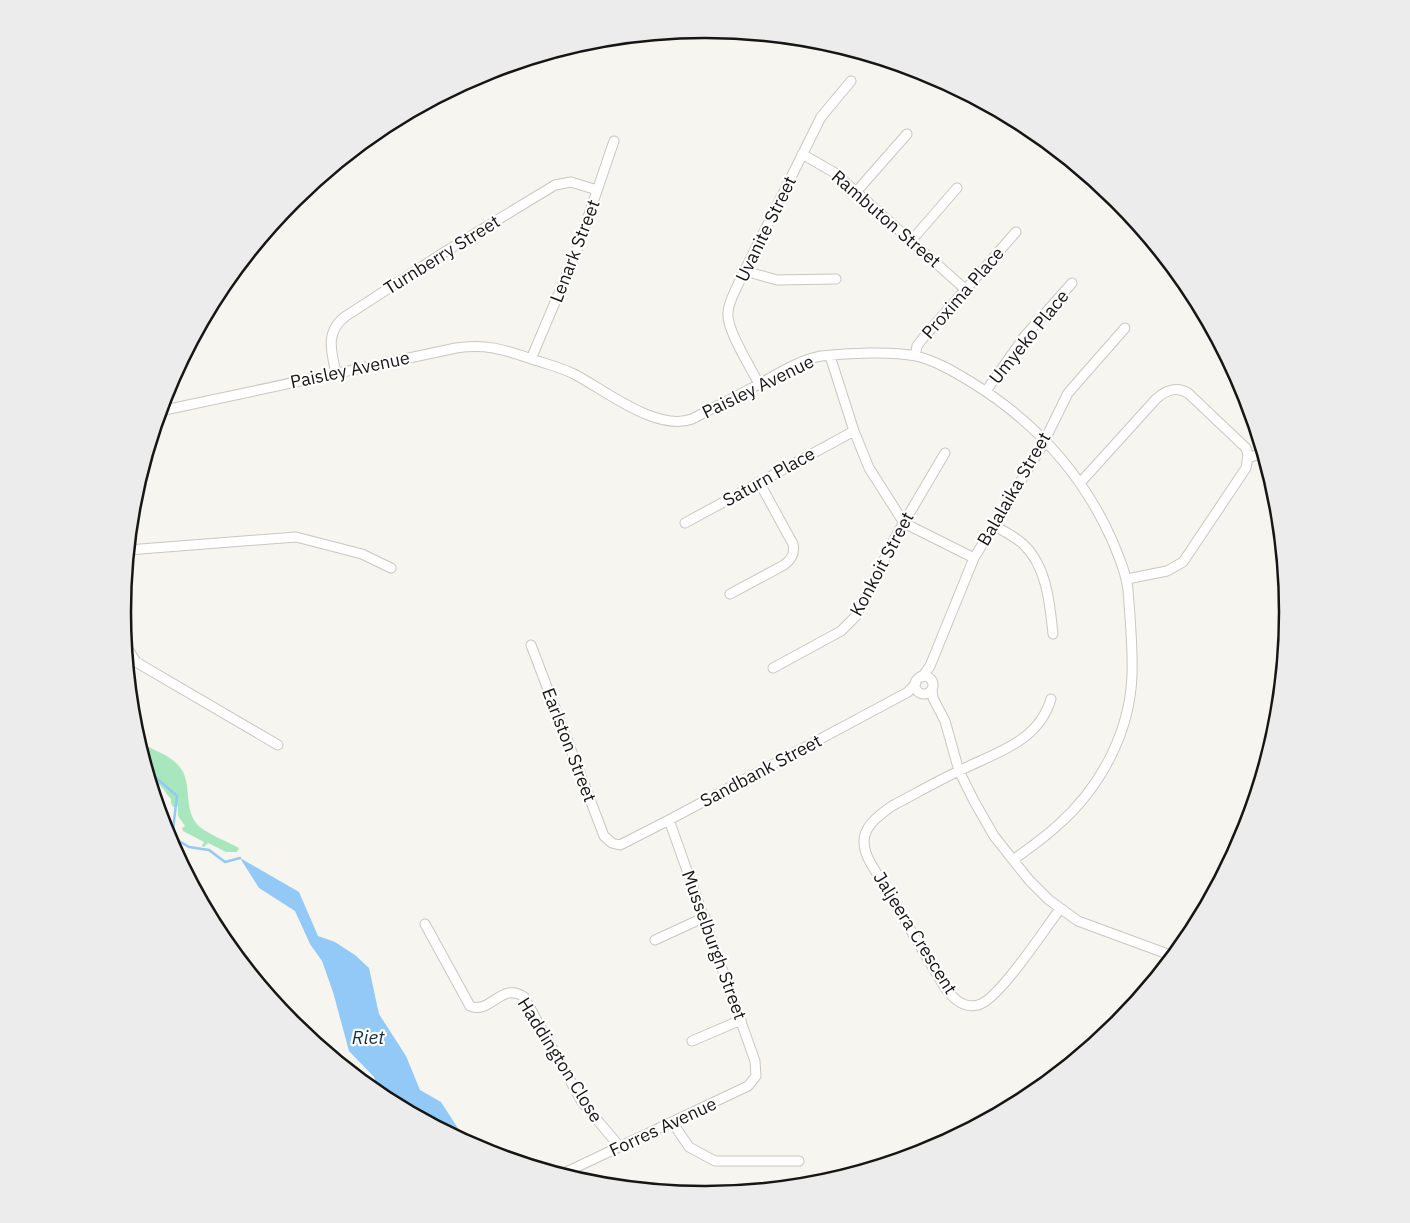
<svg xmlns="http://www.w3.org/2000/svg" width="1410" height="1223" font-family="'IBM Plex Sans',sans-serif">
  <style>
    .green { fill: #a8e6be }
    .water { fill: #92c9f7 }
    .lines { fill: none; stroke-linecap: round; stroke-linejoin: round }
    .stream { stroke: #92c9f7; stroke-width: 2.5 }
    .street-casing { stroke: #c9c7c2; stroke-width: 11 }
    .street { stroke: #fff; stroke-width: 9 }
    .labels { text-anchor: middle; stroke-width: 4.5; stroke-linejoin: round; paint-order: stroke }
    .street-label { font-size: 18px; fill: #171615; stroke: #fff }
    .water-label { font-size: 19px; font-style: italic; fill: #113047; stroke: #fff }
    .rim { fill: none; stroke: #171615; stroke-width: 2.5 }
  </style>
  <rect width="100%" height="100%" fill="#f7f5f0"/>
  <path class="green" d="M 136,733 C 140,738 144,744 149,747 C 160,753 170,756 178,765 C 193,780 183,806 196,823 C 204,833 227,841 239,848 L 237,852 L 226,852 L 208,843 L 204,847 L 202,846 L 204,842 L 183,831 L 182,828 L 185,826 L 178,816 L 178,806 L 173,807 L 171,803 L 171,799 C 162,789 163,785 150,778 Z"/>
  <path class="water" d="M 240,858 L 299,892 L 318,936 L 335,942 L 355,955 L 369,968 L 379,1014 L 406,1056 L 420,1090 L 441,1102 L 459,1130 L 455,1136 L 380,1095 L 374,1077 L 349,1051 L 333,992 L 322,961 L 310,944 L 295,911 L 259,888 Z"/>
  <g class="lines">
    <path class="stream" d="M 147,770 L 177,796 L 173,829 L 179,841 L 189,847 L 209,850 L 225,862 L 240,858"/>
    <defs>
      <path id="street" d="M 802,154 L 835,173 L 966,290
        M 856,192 L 907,134
        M 911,241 L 957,188
        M 745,271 L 777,280 L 836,279
        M 830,356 L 854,431 L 869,468 L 904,523 L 974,558
        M 915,356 L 917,346 L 923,338 L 1016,232
        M 531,359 L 575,255 L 614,141
        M 336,373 C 331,351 325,331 346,316 L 443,253 L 555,185 L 571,182 L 597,190
        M 759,384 C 751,368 726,329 728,313 C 728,302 736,290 740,280 L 821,117 L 851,81
        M 986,391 L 1024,337 L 1072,283
        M 160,411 L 456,348 C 489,343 507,351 538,361 C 550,365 562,368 574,374 C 605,390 656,432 692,419 C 715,407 739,395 763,382 C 781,372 800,360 821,356 C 847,353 891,351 916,356 C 936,361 953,371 971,382 C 1033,420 1082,473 1112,540 C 1119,557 1126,573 1128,590 C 1130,618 1133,647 1132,675 C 1130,732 1101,787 1058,825 C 1044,838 1028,849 1013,860
        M 1248,458 L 1262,453
        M 1080,483 L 1156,399 C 1166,390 1176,386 1188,393 L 1246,448 L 1248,455 L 1246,468 L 1183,562 L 1167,571 L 1127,579
        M 685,523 L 854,431
        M 995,526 C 1005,532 1016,537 1024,545 C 1047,567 1050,605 1053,634
        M 128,550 L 296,537 L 362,554 L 391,568
        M 730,594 L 784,565 C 792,559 795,553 793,544 L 759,482
        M 123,601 L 128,649 L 136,662 L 278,745
        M 531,645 L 604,836 L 612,843 L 620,845 L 669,820 L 908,692 L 916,683
        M 773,668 L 841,631 L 856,616 L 896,536 L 945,453
        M915 685a9 9 0 1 1 18 0a9 9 0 1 1-18 0Z
        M 922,677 L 930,666 L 974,558 L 1041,448 L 1068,393 L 1125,328
        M 932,689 L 933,698 L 945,721 L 959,771 L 974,801 L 994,836 L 1029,880 L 1049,900 L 1078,921 L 1173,956
        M 1051,699 C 1038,742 997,752 961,770 C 937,781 915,794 892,806 C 870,821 855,835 870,862 L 944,986 C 952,997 962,1009 978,1005 C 998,1001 1046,927 1060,909
        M 425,924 L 470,1006 C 490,1015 502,981 524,997 L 582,1102 L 620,1147
        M 655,940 L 705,917
        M 692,1041 L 741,1020
        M 672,1122 L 689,1147 L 715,1161 L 799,1161
        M 562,1174 L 748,1086 L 756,1076 L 755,1061 L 669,820"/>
    </defs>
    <use href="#street" class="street-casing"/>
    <use href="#street" class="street"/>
  </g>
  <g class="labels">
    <g class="street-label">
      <text transform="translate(886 219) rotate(41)" y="6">Rambuton Street</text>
      <text transform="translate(766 229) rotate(-64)" y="6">Uvanite Street</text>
      <text transform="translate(575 251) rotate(-69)" y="6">Lenark Street</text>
      <text transform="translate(442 255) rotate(-32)" y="6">Turnberry Street</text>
      <text transform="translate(963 293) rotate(-49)" y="6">Proxima Place</text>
      <text transform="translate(1029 337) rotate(-51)" y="6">Umyeko Place</text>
      <text transform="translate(350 370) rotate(-12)" y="6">Paisley Avenue</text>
      <text transform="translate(758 387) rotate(-26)" y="6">Paisley Avenue</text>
      <text transform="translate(769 477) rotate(-29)" y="6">Saturn Place</text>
      <text transform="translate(1014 489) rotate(-60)" y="6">Balalaika Street</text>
      <text transform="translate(882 564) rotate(-62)" y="6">Konkoit Street</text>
      <text transform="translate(569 745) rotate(69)" y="6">Earlston Street</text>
      <text transform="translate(761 771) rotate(-28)" y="6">Sandbank Street</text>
      <text transform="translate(915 933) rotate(58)" y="6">Jaljeera Crescent</text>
      <text transform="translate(714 945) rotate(70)" y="6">Musselburgh Street</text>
      <text transform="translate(560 1060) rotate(58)" y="6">Haddington Close</text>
      <text transform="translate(663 1127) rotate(-25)" y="6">Forres Avenue</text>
    </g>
    <g class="water-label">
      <text x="368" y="1044">Riet</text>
    </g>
  </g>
  <path d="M0 0H1410V1223H0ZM131 612a574 574 0 1 1 1148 0a574 574 0 1 1-1148 0Z" fill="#ececec" fill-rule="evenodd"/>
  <path class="rim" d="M131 612a574 574 0 1 1 1148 0a574 574 0 1 1-1148 0Z"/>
</svg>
